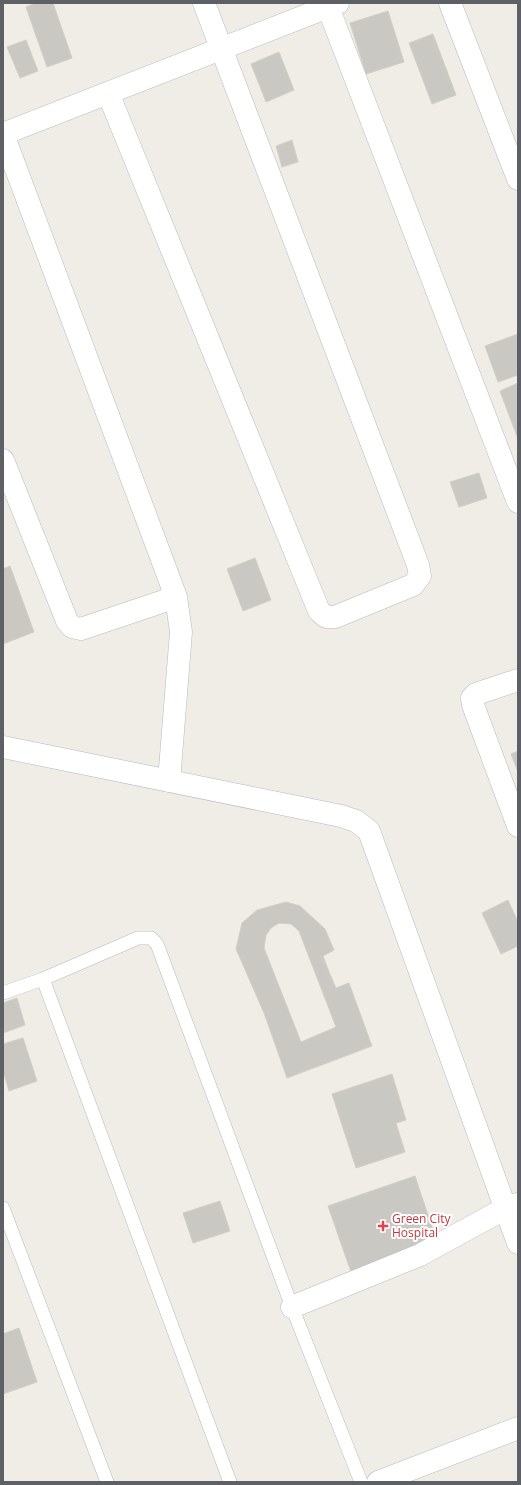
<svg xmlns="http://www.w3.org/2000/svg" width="521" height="1485" font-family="'Open Sans',sans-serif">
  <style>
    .building { fill: #cac8c2; stroke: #d4cfc4; fill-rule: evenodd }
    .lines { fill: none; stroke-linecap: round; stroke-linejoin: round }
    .lane-casing { stroke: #b8babf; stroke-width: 14 }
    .street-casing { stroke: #b8babf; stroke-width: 23 }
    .lane { stroke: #fff; stroke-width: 13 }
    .street { stroke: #fff; stroke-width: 22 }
    .health-dot { fill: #e0444e; stroke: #fff; stroke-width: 1.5 }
    .labels { text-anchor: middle; stroke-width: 4; stroke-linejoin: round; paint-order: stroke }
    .health-label { font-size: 12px; fill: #be3a42; stroke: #fff; text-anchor: start }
  </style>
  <rect width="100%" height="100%" fill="#efede5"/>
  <path class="building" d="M 36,3 L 53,3 L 72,58 L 47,67 L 26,7 Z
    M 388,11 L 404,62 L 366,74 L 350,23 Z
    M 433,34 L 456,95 L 432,104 L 409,43 Z
    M 26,40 L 38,71 L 20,78 L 7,47 Z
    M 279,52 L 294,90 L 266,102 L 251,64 Z
    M 292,140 L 298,162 L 282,167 L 276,146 Z
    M 518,334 L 518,375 L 498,382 L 485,346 Z
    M 518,383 L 518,439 L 500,391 Z
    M 479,473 L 487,498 L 459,507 L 450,482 Z
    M 255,558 L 271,600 L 243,611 L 227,569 Z
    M 10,566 L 34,632 L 3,644 L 3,569 Z
    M 518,751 L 518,772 L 511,754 Z
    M 508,900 L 518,922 L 518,946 L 501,954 L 482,913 Z
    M 286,902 L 300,906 L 325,929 L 334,950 L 323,956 L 329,972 L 336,988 L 349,983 L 372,1046 L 287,1078 L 264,1013 L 236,949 L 242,923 L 257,910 ZM 279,923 L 291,924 L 299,931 L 336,1027 L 301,1042 L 264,948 L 266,935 L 271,928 Z
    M 17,998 L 25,1025 L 3,1033 L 3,1003 Z
    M 23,1038 L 37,1081 L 9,1091 L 3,1071 L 3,1044 Z
    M 392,1074 L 406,1120 L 396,1123 L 405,1152 L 356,1168 L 332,1094 Z
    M 415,1176 L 438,1245 L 352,1275 L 328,1206 Z
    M 220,1201 L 230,1231 L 193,1243 L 183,1213 Z
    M 19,1328 L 37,1382 L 3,1394 L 3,1334 Z"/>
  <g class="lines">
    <defs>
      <path id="lane" d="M 43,979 L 230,1482
        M 3,993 L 43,979 L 138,938 L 151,938 L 157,944 L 292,1307 L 361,1482
        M 3,1208 L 107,1482"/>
      <path id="street" d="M 450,3 L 518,179
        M 328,7 L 518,502
        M 108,93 L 319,611 L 326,617 L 335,617 L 413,585 L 420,576 L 418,565 L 204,3
        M 3,134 L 176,597 L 181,632 L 169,781
        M 3,134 L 338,3
        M 3,460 L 67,621 L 72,627 L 81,629 L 176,597
        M 518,680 L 476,694 L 472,698 L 473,705 L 518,826
        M 3,747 L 341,816 L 356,821 L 369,831 L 518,1243
        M 292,1307 L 420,1255 L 504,1209 L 517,1204
        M 378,1482 L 518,1428"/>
    </defs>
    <use href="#lane" class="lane-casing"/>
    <use href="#street" class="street-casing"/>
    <use href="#lane" class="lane"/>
    <use href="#street" class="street"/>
  </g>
  <path class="health-dot" d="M381 1220h4v4h4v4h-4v4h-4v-4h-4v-4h4z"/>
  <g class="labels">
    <g class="health-label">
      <text x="392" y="1223">Green City<tspan x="392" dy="14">Hospital</tspan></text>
    </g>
  </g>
  <rect width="521" height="1485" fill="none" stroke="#5d6065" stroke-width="8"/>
</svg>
